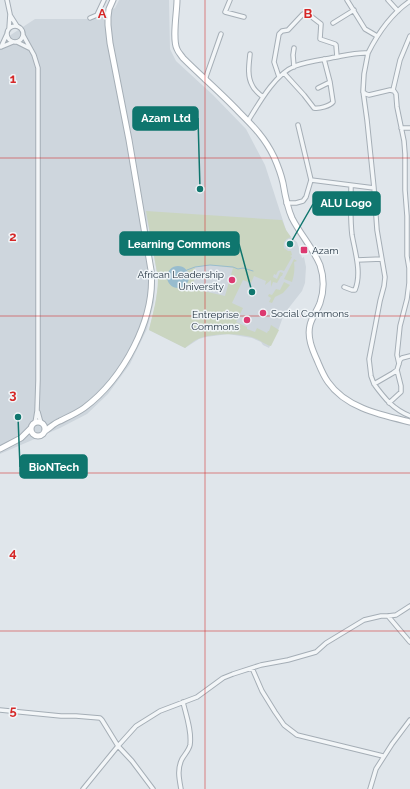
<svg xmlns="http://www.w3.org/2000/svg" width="410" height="789" font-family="Raleway,sans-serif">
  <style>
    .built { fill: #ced6dd }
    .green { fill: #cad5c0; fill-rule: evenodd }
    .water { fill: #98bcce }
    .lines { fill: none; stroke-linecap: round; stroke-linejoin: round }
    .stream { stroke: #98bcce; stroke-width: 1 }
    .minor-casing { stroke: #a5aeb6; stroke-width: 5.5 }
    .secondary-casing { stroke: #a5aeb6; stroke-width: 7 }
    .minor { stroke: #f3f6f8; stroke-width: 3.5 }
    .secondary { stroke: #fff; stroke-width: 5 }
    .grid { fill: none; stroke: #d62828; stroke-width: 1; stroke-opacity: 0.55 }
    .poi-dot { fill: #dc3970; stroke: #f0f5f8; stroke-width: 1.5 }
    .labels { text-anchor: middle; stroke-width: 3; stroke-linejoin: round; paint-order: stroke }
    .poi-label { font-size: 10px; fill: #273744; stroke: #f0f5f8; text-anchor: start }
    .grid-label { font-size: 13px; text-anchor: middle; font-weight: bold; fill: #d62828; stroke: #f0f5f8; stroke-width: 3; stroke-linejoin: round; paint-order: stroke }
    .leader { fill: none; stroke: #0f766e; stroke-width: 1.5 }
    .callout-dot { fill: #0f766e; stroke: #f0f5f8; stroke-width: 1.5 }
    .callout { fill: #0f766e; stroke: #0f766e; stroke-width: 1.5 }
    .callout-label { font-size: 11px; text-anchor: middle; font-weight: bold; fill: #fff }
  </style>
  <rect width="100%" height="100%" fill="#e0e6eb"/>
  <path class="built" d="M 119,0 L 169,0 L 170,49 L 176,61 L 213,95 L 246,129 L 265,165 L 286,230 L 289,236 L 297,242 L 302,258 L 304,257 L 306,267 L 305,283 L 302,291 L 284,314 L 279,328 L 269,348 L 263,345 L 261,342 L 252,338 L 228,334 L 206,337 L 199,339 L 185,348 L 149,330 L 155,306 L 158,287 L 158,278 L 147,219 L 150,249 L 155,277 L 154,302 L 147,329 L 130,364 L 108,394 L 87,414 L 60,428 L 0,454 L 0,42 L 35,19 L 93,19 L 115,8 Z"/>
  <path class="green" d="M 146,211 L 282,220 L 286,230 L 291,237 C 285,239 283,242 284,248 L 288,251 L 291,251 L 292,255 L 290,256 L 292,257 L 284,271 L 281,270 L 278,271 L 276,275 L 274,274 L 273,277 L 277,279 L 280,272 L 283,273 L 282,276 L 281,276 L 277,283 L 273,282 L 271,287 L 271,280 L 265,285 L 266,281 L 254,276 L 251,283 L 243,280 L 232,303 L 243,308 L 236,322 L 247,327 L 247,329 L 255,332 L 257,328 L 267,333 L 268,331 L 269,331 L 271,325 L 279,330 L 271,346 C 265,345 261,340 254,338 C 240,333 212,333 198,339 C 193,341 189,345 185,348 L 149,330 C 153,313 158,296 158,278 ZM 210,265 L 233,268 L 225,296 L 190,288 L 195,279 L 195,267 Z
    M 294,259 L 297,261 L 294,262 C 295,270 294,275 292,282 L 284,279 Z
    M 284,282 L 290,285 L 283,293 L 275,297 L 272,303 L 269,302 L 271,298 L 268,296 L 269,294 L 272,295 L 276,289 L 280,290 Z"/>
  <path class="water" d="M167 277a11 11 0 1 1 22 0a11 11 0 1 1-22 0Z"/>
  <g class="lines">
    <path class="stream" d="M 187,270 L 195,267 L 210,265 L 233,267 L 238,269 L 243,268 L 253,271"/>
    <defs>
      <path id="minor" d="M 7,0 L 10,14 L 9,29
        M 230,0 L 225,12 L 244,17
        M 347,0 L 365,29 L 377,36
        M 388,0 L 398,11
        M 10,15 L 17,26
        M 90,18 L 97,15 L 104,0
        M 333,23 L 354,10
        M7 34a8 8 0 1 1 16 0a8 8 0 1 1-16 0Z
        M 23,35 L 34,55 L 38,68 L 38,380 L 37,411 L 35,423
        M 17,42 L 29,48
        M 1,47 L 7,34
        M 1,47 L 13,42
        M 368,53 L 364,74 L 363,91 L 367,120 L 374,188 L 377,230 L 385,277 L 384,286 L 380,301 L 369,359 L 371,376 L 374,384
        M 250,54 C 249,64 247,76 252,85 C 254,90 259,94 263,97
        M 294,67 L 293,55 L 294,48
        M 284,73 L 304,95 L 314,108 C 319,109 330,106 333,102 L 330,82 L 324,59
        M 279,77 L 274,62 L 279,34 L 282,31 L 288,30 L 303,14 L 308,14 L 321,24 L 320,39 L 335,44 L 336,45 L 337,57
        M 205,80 L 207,74 L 221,34
        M 318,88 L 330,82
        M 393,90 L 400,60 L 410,36
        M 363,92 L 366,94 L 369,95 L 390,90 L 394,91 L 396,94 L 397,107 L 404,141 L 405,154 L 405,190 L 407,216 L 407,256 L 409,268 L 409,283 L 407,299 L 400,326 L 397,355 L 399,364
        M 248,121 C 259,103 275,74 295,66 C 306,62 320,60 331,58 C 343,56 356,52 368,53 C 378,33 391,14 410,1
        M 401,128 L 410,128
        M 311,180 L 374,188
        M 286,203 L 296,203 L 303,201 L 306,197 L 311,180 L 298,125
        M 357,260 L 382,259
        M 344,287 L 352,290 L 355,290 C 362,273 355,252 352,235 C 350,219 351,202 351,186
        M 410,356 L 402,358 L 400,360 L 397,370 L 393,373 L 374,384 C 385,399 393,409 410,416
        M 389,403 L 401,392 L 401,386 L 397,370
        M 38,412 L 41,423
        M 388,616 L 410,642
        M 252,668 L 262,691 L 275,712 L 284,725 L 297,735 L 383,756
        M 0,710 L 61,716 L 76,716 L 100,718 L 102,720 L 118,746 L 132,761 L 153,789
        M 83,789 L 118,746 L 136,726 L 160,711 L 197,697 L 223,678 L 233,674 L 261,665 L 288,660 L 316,652 L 326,643 L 364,620 L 381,616 L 388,616 L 396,615 L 410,606
        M 181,789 C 179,778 177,769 182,759 C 185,754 189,750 190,745 C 192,731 186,715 183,702
        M 370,789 L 376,769 L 392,744 L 410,720"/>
      <path id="secondary" d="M 177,0 C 177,12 172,39 177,49 C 178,52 181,55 183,58 C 201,76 221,93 239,112 C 254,127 265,138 274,157 C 278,166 281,174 283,183 C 285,195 287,207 292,218 C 300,234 313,248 320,265 C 324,277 324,291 320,303 C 317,311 312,317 310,325 C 307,337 312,349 317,360 C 320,367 323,375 328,382 C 346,408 381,415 410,422
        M31 429a7 7 0 1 1 14 0a7 7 0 1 1-14 0Z
        M 45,431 C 50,428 54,423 60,421 C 68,417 77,413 84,408 C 123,379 156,319 151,270 L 129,140 L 110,43 L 108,25 L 108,17 L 109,9 L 113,0
        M 0,449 L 21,438 L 31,428"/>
    </defs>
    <use href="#minor" class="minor-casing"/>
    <use href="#secondary" class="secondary-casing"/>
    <use href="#minor" class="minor"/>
    <use href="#secondary" class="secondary"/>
  </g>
  <path class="grid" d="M 205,0 L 205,789M 0,158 L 410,158M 0,316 L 410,316M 0,473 L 410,473M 0,631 L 410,631"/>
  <g class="poi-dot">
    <rect x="300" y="246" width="8" height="8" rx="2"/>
    <circle cx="232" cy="280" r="4"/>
    <circle cx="263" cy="313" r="4"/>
    <circle cx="247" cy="320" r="4"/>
  </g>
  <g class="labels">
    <g class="poi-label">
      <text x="312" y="254">Azam</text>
      <text x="224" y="278" text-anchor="end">African Leadership<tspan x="224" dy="12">University</tspan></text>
      <text x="271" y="317">Social Commons</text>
      <text x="239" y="318" text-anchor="end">Entreprise<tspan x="239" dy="12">Commons</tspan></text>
    </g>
  </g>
  <g class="grid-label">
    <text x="102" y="18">A</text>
    <text x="308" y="18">B</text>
    <text x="13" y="83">1</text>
    <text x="13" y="241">2</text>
    <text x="13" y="399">3</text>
    <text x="13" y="557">4</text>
    <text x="13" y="715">5</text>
  </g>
  <path class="leader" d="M200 189L198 118M290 244L313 204M252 292L239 244M18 417L20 467"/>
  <g class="callout-dot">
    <circle cx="200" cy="189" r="4"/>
    <circle cx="290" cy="244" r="4"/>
    <circle cx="252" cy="292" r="4"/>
    <circle cx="18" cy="417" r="4"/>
  </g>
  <g class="callout">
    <rect x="133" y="107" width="65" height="23" rx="4"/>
    <rect x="313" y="192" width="67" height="23" rx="4"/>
    <rect x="120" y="232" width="119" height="23" rx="4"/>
    <rect x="20" y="455" width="67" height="23" rx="4"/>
  </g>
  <g class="callout-label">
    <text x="166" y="122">Azam Ltd</text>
    <text x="346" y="207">ALU Logo</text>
    <text x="179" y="248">Learning Commons</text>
    <text x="54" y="471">BioNTech</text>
  </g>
</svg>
